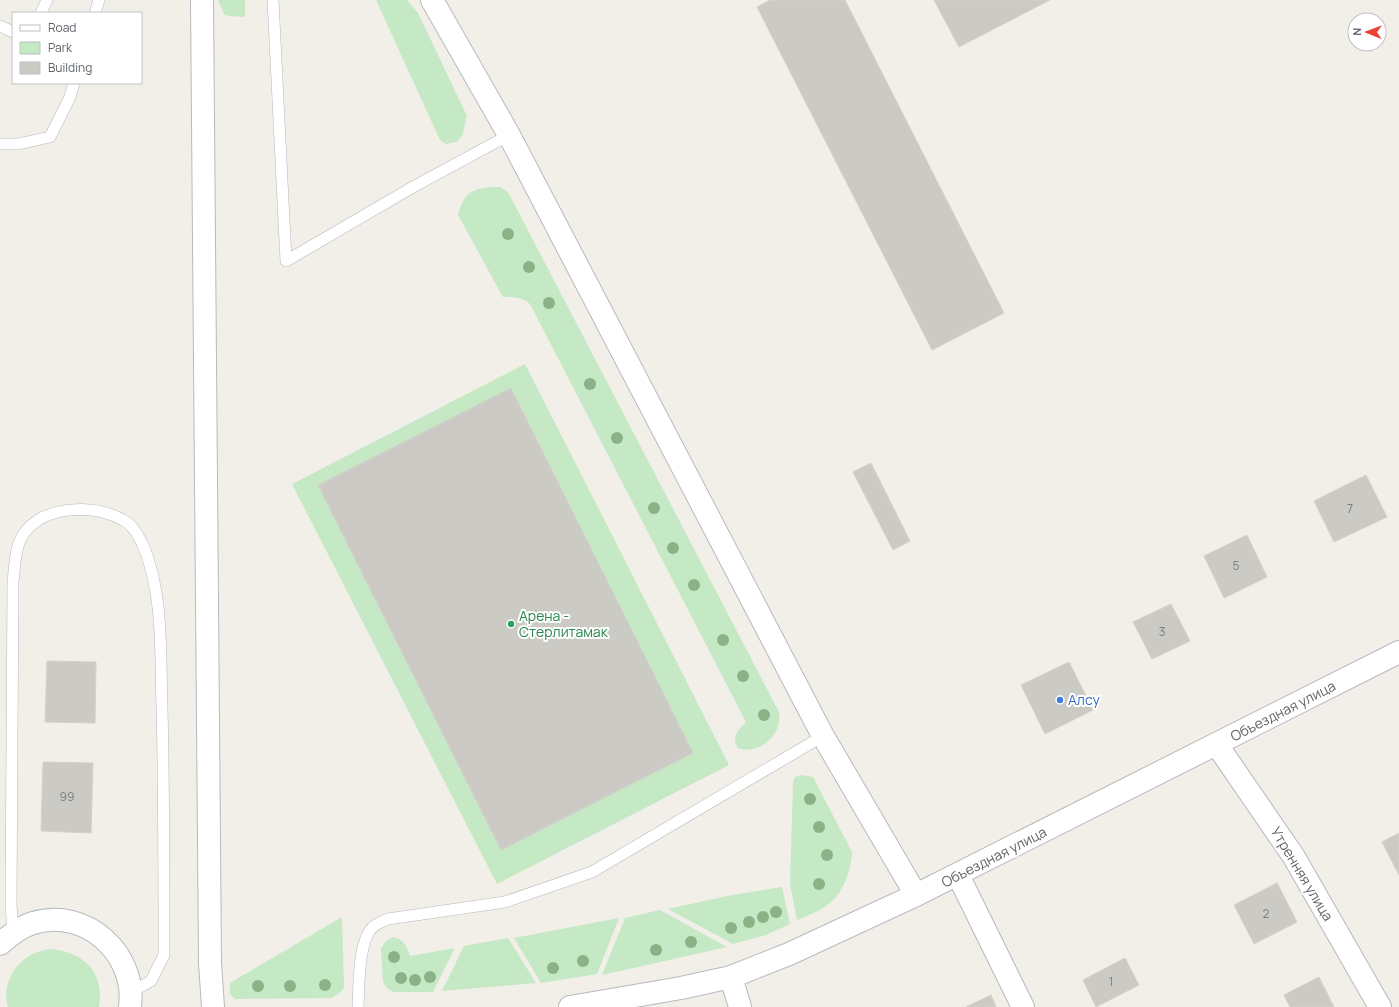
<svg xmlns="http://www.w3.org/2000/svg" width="1399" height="1007" font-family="Manrope,sans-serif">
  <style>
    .green { fill: #c5e8c5 }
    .building { fill: #cccac5; stroke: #d6d1c6 }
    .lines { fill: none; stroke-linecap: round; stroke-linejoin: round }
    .lane-casing { stroke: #b5b8bc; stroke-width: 12 }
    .street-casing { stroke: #b5b8bc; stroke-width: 24 }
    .secondary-casing { stroke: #b6babf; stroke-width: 24 }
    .lane { stroke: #fff; stroke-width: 11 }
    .street { stroke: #fff; stroke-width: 22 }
    .secondary { stroke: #fff; stroke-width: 22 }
    .tree { fill: #89b387 }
    .leisure-dot { fill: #2e9e5b; stroke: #fff; stroke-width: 1.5 }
    .shop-dot { fill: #3f7fe0; stroke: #fff; stroke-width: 1.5 }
    .labels { text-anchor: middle; stroke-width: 4; stroke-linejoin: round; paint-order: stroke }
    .number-label { font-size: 12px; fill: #7a7d7f }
    .leisure-label { font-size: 14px; fill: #27864d; stroke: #fff; text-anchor: start }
    .shop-label { font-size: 14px; fill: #366cbe; stroke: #fff; text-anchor: start }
    .street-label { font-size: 14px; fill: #5f6368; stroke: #fff }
  </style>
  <rect width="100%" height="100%" fill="#f1efe8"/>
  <path class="green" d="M 218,0 L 245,0 L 245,17 L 229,16 L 224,14 Z
    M 376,0 L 407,0 L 418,13 L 467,116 L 462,136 L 456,142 L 446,144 L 440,140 Z
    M 491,187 L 500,187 L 508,192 L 779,712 C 783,734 759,756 738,748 C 731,736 738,731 746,722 L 530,304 C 522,297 514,297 503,297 L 458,215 C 464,194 470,189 491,187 Z
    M 525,364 L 729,765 L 497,884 L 292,484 Z
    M 802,775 L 813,777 L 852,852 C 851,871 843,895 826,906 C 817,912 807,916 797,920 L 790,884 L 793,782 L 795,777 Z
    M 782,887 L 790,924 L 766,935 L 733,944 L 668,909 L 732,895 Z
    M 660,910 L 727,947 L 602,975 L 625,918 Z
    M 342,917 L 344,987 L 340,993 L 331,998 L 235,999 L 230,994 L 230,983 Z
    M 619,918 L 597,974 L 541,983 L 514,938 Z
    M 393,937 C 405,940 406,946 410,956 L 455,948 L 433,992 L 394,992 L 387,988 L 383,982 L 381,949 L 386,941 Z
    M 508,938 L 536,983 L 442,991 L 464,946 Z
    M 50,949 C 84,952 105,972 99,1007 L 8,1007 C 1,986 15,961 35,953 C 40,951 45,950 50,949 Z"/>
  <path class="building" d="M 770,0 L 845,0 L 1004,313 L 932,350 L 757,7 Z
    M 934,0 L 1050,0 L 959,47 Z
    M 511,388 L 693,753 L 501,850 L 318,485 Z
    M 871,463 L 910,541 L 893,550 L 853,472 Z
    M 1366,475 L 1387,517 L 1334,542 L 1314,501 Z
    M 1247,535 L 1267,577 L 1224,598 L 1204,556 Z
    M 1171,604 L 1190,641 L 1152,659 L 1133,622 Z
    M 47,661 L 96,662 L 95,723 L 45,722 Z
    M 1069,662 L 1093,710 L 1045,734 L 1021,685 Z
    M 43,762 L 93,763 L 91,833 L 41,831 Z
    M 1399,833 L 1399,875 L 1382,842 Z
    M 1277,883 L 1297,922 L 1254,944 L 1234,905 Z
    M 1125,958 L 1139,985 L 1096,1007 L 1083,980 Z
    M 1319,977 L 1334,1007 L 1290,1007 L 1284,995 Z
    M 991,995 L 996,1007 L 966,1007 Z"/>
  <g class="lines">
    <defs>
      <path id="lane" d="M 273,0 L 286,261 L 413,187 L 509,135
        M 41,13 L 47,0
        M 95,13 L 99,0
        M 0,26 L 13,32
        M 0,144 L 18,144 L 50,137 L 70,97 L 74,83
        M 13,933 L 11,904 L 13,581 C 15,566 15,544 25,532 C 46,505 95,504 123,520 C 133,525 138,535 143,545 C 164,595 160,654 162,707 C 164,789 164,872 164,955 L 151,981 L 131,992
        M 358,1007 C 359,987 358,939 374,926 C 378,923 384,921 388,919 L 505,902 L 592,872 L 823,736"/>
      <path id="street" d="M 1217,745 L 1294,857 L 1380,1007
        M 958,875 L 1023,1007
        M 916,895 L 1399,652"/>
      <path id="secondary" d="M 202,0 L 210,963 L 213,1007
        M 432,0 L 509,135 L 823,736 L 916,895 L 789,954 L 731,977 L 681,988 L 570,1007
        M 0,944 C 10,935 20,927 33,923 C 86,907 137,954 130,1007
        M 731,977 L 740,1007"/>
    </defs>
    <use href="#lane" class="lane-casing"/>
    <use href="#street" class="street-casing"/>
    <use href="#secondary" class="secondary-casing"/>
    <use href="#lane" class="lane"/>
    <use href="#street" class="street"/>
    <use href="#secondary" class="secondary"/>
  </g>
  <g class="tree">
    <circle cx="508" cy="234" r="6"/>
    <circle cx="529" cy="267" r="6"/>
    <circle cx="549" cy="303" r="6"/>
    <circle cx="590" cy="384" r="6"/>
    <circle cx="617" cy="438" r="6"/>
    <circle cx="654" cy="508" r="6"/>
    <circle cx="673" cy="548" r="6"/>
    <circle cx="694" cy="585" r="6"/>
    <circle cx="723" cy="640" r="6"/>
    <circle cx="743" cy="676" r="6"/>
    <circle cx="764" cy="715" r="6"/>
    <circle cx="810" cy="799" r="6"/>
    <circle cx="819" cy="827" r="6"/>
    <circle cx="827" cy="855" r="6"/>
    <circle cx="819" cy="884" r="6"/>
    <circle cx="776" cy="912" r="6"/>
    <circle cx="763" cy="917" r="6"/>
    <circle cx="749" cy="922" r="6"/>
    <circle cx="731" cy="928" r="6"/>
    <circle cx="691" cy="942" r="6"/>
    <circle cx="656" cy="950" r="6"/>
    <circle cx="394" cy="957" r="6"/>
    <circle cx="583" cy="961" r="6"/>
    <circle cx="553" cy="968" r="6"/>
    <circle cx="430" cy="977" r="6"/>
    <circle cx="401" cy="978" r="6"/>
    <circle cx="415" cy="980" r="6"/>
    <circle cx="325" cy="985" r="6"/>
    <circle cx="258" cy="986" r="6"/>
    <circle cx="290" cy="986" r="6"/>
  </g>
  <circle class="leisure-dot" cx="511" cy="624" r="4"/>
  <circle class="shop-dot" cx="1060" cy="700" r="4"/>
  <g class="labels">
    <g class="number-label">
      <text x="1350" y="513">7</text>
      <text x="1236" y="570">5</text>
      <text x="1162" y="636">3</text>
      <text x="67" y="801">99</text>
      <text x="1266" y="918">2</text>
      <text x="1111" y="986">1</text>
    </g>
    <g class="leisure-label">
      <text x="519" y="621">Арена -<tspan x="519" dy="16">Стерлитамак</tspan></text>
    </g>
    <g class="shop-label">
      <text x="1068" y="705">Алсу</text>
    </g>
    <g class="street-label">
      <text transform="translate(1283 711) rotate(-27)" y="5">Объездная улица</text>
      <text transform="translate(994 857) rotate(-27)" y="5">Объездная улица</text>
      <text transform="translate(1302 874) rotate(59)" y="5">Утренняя улица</text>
    </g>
  </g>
  <rect x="12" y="12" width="130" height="72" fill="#ffffff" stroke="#bfc1c3"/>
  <rect x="20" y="25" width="20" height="6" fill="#ffffff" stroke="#bfc1c3"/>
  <text x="48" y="32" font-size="12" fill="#5f6368">Road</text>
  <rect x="20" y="42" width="20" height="12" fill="#c5e8c5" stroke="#bfc1c3"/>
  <text x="48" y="52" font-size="12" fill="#5f6368">Park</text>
  <rect x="20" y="62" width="20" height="12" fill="#cccac5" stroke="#bfc1c3"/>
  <text x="48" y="72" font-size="12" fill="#5f6368">Building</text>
  <g transform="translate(1367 32) rotate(271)"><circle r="19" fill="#ffffff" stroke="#bfc1c3"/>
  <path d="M0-3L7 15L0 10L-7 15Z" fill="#ea4335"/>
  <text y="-6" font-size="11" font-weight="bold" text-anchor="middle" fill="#5f6368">N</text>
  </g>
</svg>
